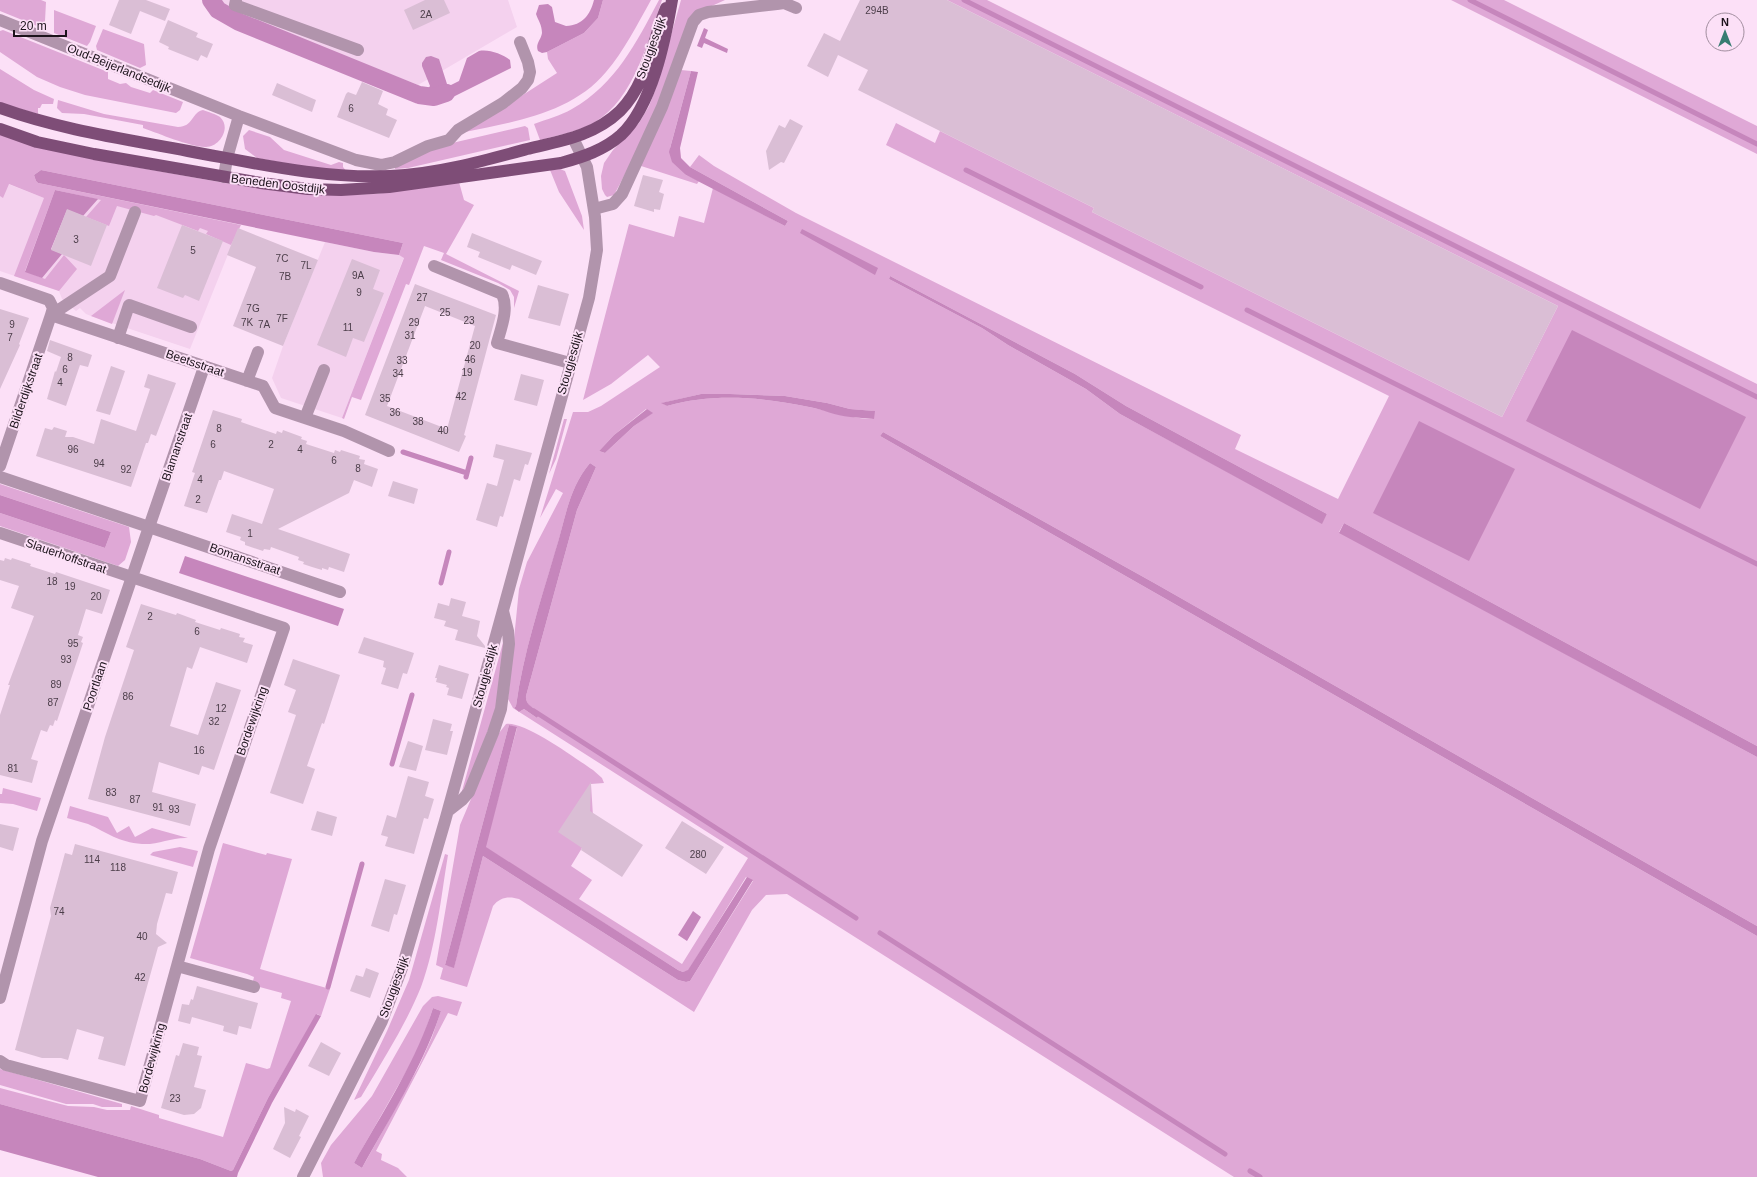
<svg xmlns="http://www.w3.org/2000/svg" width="1757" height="1177" font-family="Helvetica,sans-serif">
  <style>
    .built { fill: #f4d1ee }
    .green { fill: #dfa8d6; fill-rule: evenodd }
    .water { fill: #c686bc }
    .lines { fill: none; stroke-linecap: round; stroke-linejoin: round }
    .stream { stroke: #c686bc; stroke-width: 5 }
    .canal { stroke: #c686bc; stroke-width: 18 }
    .building { fill: #dabed5; fill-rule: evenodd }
    .minor { stroke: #b194ac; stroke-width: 12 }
    .major { stroke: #7e4d77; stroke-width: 12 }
    .labels { text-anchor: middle; stroke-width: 4; stroke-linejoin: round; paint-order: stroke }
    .number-label { font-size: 10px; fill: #4c3e4a }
    .street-label { font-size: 12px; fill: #1c131b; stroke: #fce0f7 }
  </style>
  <rect width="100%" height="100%" fill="#fce0f7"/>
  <path class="built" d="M 217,0 L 508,0 L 517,27 L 418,85 L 231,11 Z
    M 8,184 L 44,198 L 55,190 L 239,227 L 190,349 L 91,316 L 86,314 L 80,308 L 76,311 L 62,299 L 59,291 L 0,271 L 0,196 L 3,197 Z
    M 325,242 L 374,252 L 399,255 L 404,257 L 342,418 L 281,398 L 272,378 L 283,346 Z"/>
  <path class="green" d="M 0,0 L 41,0 L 46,2 L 45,21 L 42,28 L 0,11 Z
    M 603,0 L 651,0 C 637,25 624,51 606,72 C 572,113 514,122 465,132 L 557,73 L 548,59 L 547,52 L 584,33 L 598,18 Z
    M 659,0 L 662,0 C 648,41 634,99 595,122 C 578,132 558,135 540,140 L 534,124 C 547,119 560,116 572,109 C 616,84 636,43 659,0 Z
    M 681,0 L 725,0 L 703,10 L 662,95 L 641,144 L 614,195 L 607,197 L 605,195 L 602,189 L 601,176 L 604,163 L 613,150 L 639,123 L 649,106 L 656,88 Z
    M 947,0 L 987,0 L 1757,384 L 1757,746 L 1344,523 L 1339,532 L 1757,757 L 1757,926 L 1156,584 L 883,432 L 880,436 L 1757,936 L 1757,1177 L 1234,1177 L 787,894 L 766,895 L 752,910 L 694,1012 L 519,899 C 509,896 500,897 493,906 L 467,987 L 440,979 L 443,968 L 436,965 L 460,825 L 499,733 L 506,724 C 525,721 576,759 593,770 L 602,778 L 604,783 L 591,784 L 593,816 L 582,848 L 571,866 L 592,880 L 579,899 L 682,964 L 748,858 L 513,708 L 508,699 L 519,589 L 527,562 L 563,493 L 556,489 L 540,518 L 573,412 L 588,412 L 601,406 L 660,367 L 648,355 L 611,384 L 583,400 L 629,224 L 674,237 L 679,216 L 704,223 L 713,188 L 785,226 L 788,221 L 690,167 L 699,155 L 714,166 L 796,213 L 1241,435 L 1235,449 L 1338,499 L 1389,396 L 886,145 L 896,123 L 935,143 L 940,131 L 1094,208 L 1092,212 L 1502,417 L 1558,306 ZM 890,276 L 1075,374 L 1126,406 L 1327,514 L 1322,523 L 1120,414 L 1086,389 L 1008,345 L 982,328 L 889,279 ZM 701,394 L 730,394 L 785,396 L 827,403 L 850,409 L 874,411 L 874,419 C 851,419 831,411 809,407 C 763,397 712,393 667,406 L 662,403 ZM 646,409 L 652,413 L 634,426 L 605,453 L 599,451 L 614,435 ZM 590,463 L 596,467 L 577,510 L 526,696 C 525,705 533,708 540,713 L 537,718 L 524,709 L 519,712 L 514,708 L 516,706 C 523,654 540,603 555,553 C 565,521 568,489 590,463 ZM 509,725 L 517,728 L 485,847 L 678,970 L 683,972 L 688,971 L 746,877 L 753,881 L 690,981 L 686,982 L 678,980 L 483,856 L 454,967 L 445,965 Z
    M 1451,0 L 1504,0 L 1757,126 L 1757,154 Z
    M 54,10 L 96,26 L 90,42 L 87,46 L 54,33 Z
    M 103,29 L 144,44 L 146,65 L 140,68 L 97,50 L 96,46 Z
    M 3,30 L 108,72 L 108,79 L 120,84 L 126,83 L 131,87 L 150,93 L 153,90 L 183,102 L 180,110 L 176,113 L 85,95 L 60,87 L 37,77 L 0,52 L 0,31 Z
    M 0,69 L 34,90 L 54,99 L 53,104 L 42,104 L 40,108 L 38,108 L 38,114 L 0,103 Z
    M 681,70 L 691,71 L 670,148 L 686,175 L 699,181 L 697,184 L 638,165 Z
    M 58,100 L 104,114 L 178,127 C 193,127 192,112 203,110 C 208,112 216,114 220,117 C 232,128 219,148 205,147 C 188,146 160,134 143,128 L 143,125 L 84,114 L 62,113 L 57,108 Z
    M 525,126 L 528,128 L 530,140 L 408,168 L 395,169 L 395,167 L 435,147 Z
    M 249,130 L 270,137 L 284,150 L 331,165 L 339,162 L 343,163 L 343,167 L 347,172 L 306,167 L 257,158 L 245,149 L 243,136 Z
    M 0,134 L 113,163 L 225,183 L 286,192 L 337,195 L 376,194 L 459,182 L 464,200 L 474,205 L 446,254 L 519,291 L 514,308 L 514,297 L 510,290 L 498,283 L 441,260 L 444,253 L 424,246 L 409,285 L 406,284 L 361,400 L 352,397 L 344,419 L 342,418 L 404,258 L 399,255 L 403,243 L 41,170 L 34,175 L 36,181 L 38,183 L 241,225 L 231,245 L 206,234 L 208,231 L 200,228 L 198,231 L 156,215 L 154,216 L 117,206 L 109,226 L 86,217 L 101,200 L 55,190 L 25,271 L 45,279 L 64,255 L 77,269 L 59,291 L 14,276 L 44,198 L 9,184 L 3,198 L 0,196 Z
    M 560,169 L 565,171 L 582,216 L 584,230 L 559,192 L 550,170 Z
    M 125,290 L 112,324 L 91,316 Z
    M 564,419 L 567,419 L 556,459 L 549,474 Z
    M 0,484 L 129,527 L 131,542 L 125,560 L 118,566 L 0,526 L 0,513 L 105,548 L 111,532 L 0,495 Z
    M 504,639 L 498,703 L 465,793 L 462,791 Z
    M 3,788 L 41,798 L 37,811 L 13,804 L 0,803 L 0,794 L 2,794 Z
    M 70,806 L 108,817 L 117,833 L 129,826 L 135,837 L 152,828 L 188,838 C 172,837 158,845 142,844 C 118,842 108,833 88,824 C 81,822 74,820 67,818 Z
    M 223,843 L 266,855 L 267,853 L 292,859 L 260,969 L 330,989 L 321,1016 L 317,1014 L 268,1098 L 233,1170 L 231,1171 L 200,1159 L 0,1104 L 0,1088 L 68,1106 L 94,1107 L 107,1110 L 130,1110 L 131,1106 L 159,1115 L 159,1118 L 223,1137 L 246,1063 L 267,1069 L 270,1068 L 291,1001 L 281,998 L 282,993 L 252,985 L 254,977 L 247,974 L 190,958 Z
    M 180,847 L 198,851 L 193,867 L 150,855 L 153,852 Z
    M 445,854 L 448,855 C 441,897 436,947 421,987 C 407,1022 386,1055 367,1087 L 361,1097 L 354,1100 L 387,1031 L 409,980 Z
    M 438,996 L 462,1002 L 457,1016 L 448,1013 L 376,1151 L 382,1154 L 381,1160 L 398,1168 L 407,1177 L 323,1177 L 321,1163 L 331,1145 L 372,1096 L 423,1006 L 432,997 ZM 433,1008 L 441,1011 L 432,1037 L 419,1066 L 362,1168 L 354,1163 L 411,1063 L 424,1035 Z
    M 0,1069 L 122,1104 L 122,1107 L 102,1107 L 93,1104 L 66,1104 L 0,1085 Z"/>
  <path class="water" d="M 594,0 L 603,0 L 598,18 L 584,33 L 547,52 L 542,53 L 538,51 C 535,44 541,40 542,33 C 542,25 538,20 536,14 L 539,5 L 548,4 L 552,7 L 555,22 L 566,26 C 583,25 590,15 594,0 Z
    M 704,28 L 708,30 L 705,38 L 728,49 L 727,53 L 704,43 L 702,48 L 697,46 Z
    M 479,51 C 489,49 502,54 510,60 L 511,68 L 441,103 L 433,103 L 421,99 L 430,86 L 422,66 L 422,63 L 426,57 L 431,56 L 439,59 L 447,84 L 451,85 L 459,81 L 467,58 Z
    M 691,71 L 698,72 L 680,148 L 681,158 L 690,167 L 788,221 L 785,226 L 686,175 L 672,162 L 669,152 Z
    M 41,170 L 403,243 L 399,255 L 374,252 L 315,240 L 38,183 L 36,181 L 34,175 Z
    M 55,190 L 98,199 L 83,216 L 67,210 L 51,249 L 62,254 L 42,278 L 25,272 Z
    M 802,229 L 878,268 L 875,275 L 800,233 Z
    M 890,276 L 1075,374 L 1126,406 L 1327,514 L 1322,524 L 1120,414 L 1086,389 L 1008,345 L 982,328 L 889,279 Z
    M 1572,330 L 1746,417 L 1700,509 L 1526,421 Z
    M 701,394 L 730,394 L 785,396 L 827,403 L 850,409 L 875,411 L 874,419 C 866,418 858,418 850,417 C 836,416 822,409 809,407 C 763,397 712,393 667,406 L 661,403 Z
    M 647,409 L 653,413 L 634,426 L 605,453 L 599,451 L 614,435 Z
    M 1419,421 L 1515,469 L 1469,561 L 1373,513 Z
    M 883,432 L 1156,584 L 1757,926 L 1757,936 L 880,436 Z
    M 590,463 L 596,467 L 577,510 L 526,696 C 525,705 534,708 540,713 L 537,718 L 524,709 L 519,712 L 514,708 L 516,706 C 523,654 540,603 555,552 C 565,521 568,489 590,463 Z
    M 0,495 L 111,532 L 105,548 L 0,513 Z
    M 1344,523 L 1757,746 L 1757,757 L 1339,533 Z
    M 185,556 L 344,609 L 338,626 L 179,573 Z
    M 509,725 L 517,727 L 486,847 L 678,970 L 683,972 L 688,970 L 747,877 L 753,880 L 690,981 L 686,982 L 678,980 L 483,856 L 454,968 L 445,965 Z
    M 693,911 L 701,917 L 687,941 L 678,935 Z
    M 433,1008 L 441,1011 C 423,1067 390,1117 362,1168 L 354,1163 C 382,1113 415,1064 433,1008 Z
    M 316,1014 L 321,1016 L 272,1103 L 238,1173 L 237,1177 L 98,1177 L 0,1150 L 0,1104 L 200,1159 L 231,1171 L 233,1170 L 268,1098 Z"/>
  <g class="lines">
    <path class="stream" d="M 964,0 L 1757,397
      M 1470,0 L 1757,144
      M 966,170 L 1201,287
      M 1247,310 L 1757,564
      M 403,452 L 467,473
      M 466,477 L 471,458
      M 441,583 L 449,552
      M 534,711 L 856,918
      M 392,764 L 412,695
      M 880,933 L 1225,1154
      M 328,987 L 362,864
      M 1250,1171 L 1260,1177"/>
    <path class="canal" d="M 211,0 L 218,10 L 239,22 L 419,95 L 434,97 L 446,93"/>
  </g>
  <path class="building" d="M 119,0 L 146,0 L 170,9 L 165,21 L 140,11 L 131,34 L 109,25 Z
    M 425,0 L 444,0 L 450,13 L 413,30 L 404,10 Z
    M 860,0 L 947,0 L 1558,306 L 1502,417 L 1092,212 L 1094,208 L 858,90 L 868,70 L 838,55 L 828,77 L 807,66 L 824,33 L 840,41 Z
    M 168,20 L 198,33 L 196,37 L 213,44 L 207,58 L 201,55 L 198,61 L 168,49 L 169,47 L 159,42 Z
    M 362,82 L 383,91 L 378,104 L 388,109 L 386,115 L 397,120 L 389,138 L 337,117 L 346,94 L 348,92 L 356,95 Z
    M 277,83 L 316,100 L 312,112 L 272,95 Z
    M 790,119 L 803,126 L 784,163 L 781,162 L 769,170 L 766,151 L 779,125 L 785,128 Z
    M 643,175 L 663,180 L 659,192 L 664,194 L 660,210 L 654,209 L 654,212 L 634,206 Z
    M 67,209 L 107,225 L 91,266 L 51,250 Z
    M 182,225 L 223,241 L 199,301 L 185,295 L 183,298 L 157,288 Z
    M 238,228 L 318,260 L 283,346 L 233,326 L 256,267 L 227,255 Z
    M 472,233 L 542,261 L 536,275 L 512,265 L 510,270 L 478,257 L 480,252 L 467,247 Z
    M 352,259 L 380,270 L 373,289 L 384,293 L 364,342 L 353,338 L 346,357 L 317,345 Z
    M 415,284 L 496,315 L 464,435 L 466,436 L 459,452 L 365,415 ZM 425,306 L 475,326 L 447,429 L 387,406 Z
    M 538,285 L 569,294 L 560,326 L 528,318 Z
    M 0,309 L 29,318 L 19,344 L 20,345 L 0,389 Z
    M 50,340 L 92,355 L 88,367 L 80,365 L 66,406 L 47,399 L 55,371 L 56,372 L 61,357 L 47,351 Z
    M 111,366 L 125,371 L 110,415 L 96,411 Z
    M 148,374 L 176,383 L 156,436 L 151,434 L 148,443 L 146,443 L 131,487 L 36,456 L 45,428 L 52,430 L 54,427 L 67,431 L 65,437 L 73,437 L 94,444 L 101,419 L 136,431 L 150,389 L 144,387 Z
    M 521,374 L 544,380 L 537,406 L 514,400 Z
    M 213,410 L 242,419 L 241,422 L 276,434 L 277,431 L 282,433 L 283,430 L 302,437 L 301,439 L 307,441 L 306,444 L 334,453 L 335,450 L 340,452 L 341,450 L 360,456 L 359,459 L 365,460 L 364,464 L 378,469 L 372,487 L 354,480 L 349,493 L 278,529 L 350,554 L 344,572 L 329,567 L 328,570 L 322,568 L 322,570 L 312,567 L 303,564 L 304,562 L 298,560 L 299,557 L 271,547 L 270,550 L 264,549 L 263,551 L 245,545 L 245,542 L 240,540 L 241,537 L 226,532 L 232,514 L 262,524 L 274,489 L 224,471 L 221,480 L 219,480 L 207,513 L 184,506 L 195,473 L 192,472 Z
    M 496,444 L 532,453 L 528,465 L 525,464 L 520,481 L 514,479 L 503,517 L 500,516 L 497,527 L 476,520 L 487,483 L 497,486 L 504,460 L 493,457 Z
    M 393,481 L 418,489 L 414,504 L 388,496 Z
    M 5,558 L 11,560 L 12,558 L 31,564 L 30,566 L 55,574 L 56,572 L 110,590 L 102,614 L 86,609 L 78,635 L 83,637 L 81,642 L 83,643 L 57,721 L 55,720 L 53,726 L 50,725 L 47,732 L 41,730 L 31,759 L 38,761 L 32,783 L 0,775 L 0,715 L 10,685 L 8,685 L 34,616 L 11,608 L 19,586 L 0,580 L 0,560 L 4,561 Z
    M 451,598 L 466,602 L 462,616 L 480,621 L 477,636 L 485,646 L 485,648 L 455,640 L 458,630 L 444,626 L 446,621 L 434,618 L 438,603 L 449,606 Z
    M 141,604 L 176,615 L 177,613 L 196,620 L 195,622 L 220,630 L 221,628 L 240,634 L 239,637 L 245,638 L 243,642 L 253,645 L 247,663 L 200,647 L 192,669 L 187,667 L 170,726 L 198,735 L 216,682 L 241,690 L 214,770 L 202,766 L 199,775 L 159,762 L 152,792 L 196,804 L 190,826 L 88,799 L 105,737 L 134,650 L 126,647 Z
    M 364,637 L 414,653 L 407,674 L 403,673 L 398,689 L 381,684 L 386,668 L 383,667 L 384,661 L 358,653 Z
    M 293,659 L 340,675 L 324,724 L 322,723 L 307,766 L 315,769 L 303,804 L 270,793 L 296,715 L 288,712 L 296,690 L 284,685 Z
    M 439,665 L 469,674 L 462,699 L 447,695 L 449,688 L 446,687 L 447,685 L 436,682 L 437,678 L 435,678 Z
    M 433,719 L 452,724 L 450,731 L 453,731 L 447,755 L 425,750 Z
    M 408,741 L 423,746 L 416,771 L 399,767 Z
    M 408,776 L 429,782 L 425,796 L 434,799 L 428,819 L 424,818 L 414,854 L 385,846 L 388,837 L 381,835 L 387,815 L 396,818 Z
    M 591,782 L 590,811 L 643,845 L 622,877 L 581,850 L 582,848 L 558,832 Z
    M 317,811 L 337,817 L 332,836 L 311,830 Z
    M 682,821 L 724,847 L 706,874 L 665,848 Z
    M 0,824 L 19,828 L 13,851 L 0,847 Z
    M 75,844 L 178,872 L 172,894 L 166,893 L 157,924 L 156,934 L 167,943 L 158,947 L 125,1066 L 98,1059 L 104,1037 L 77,1029 L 68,1060 L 61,1058 L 42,1058 L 15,1050 L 51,916 L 50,908 L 65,853 L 72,855 Z
    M 385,879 L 406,885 L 397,915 L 394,914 L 389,932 L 371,926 Z
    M 366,968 L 379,973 L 370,998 L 350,991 L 356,975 L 363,977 Z
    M 197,986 L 258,1003 L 251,1029 L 239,1026 L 237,1035 L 223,1031 L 224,1026 L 192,1017 L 190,1024 L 178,1021 L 182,1004 L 189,1005 L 191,999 L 193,1000 Z
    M 321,1042 L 341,1053 L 329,1076 L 308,1066 Z
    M 183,1043 L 199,1047 L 197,1055 L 202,1056 L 194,1087 L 206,1090 L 201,1108 L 194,1114 L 184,1115 L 161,1108 L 176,1055 L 179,1056 Z
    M 284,1107 L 295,1112 L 296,1109 L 309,1116 L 299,1136 L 301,1137 L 290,1158 L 273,1149 L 285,1123 Z"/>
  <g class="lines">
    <path class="minor" d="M 236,0 L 235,5 L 358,50
      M 0,20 L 239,116 L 356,160 L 381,165 L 395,162 L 428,146 L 449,140 L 458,130 L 503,103 L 522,88 L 528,80 L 530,72 L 528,62 L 520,42
      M 224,177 L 227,158 L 239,116
      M 594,209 L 613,204 L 622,194 L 662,107 L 693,22 L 699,15 L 708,12 L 777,4 L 784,3 L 796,8
      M 434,266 L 502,294 C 509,309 501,328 497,343 L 570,363
      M 0,283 L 49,300 L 53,308 L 51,315 L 263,386 L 275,408 L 344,431 L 389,451
      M 118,338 L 129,305 L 191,327
      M 204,367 L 149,527 L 340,592
      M 247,381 L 258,352
      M 305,418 L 324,370
      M 0,466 L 51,315 L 110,276 L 135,212
      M 0,477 L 149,527 L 42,841 L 0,998
      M 0,533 L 284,628 L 209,849 L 140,1101 L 6,1065 L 0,1061
      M 448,811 L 462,800 L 469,792 L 493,733 L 501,709 L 509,644 L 508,631 L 503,611
      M 177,966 L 254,987
      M 303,1177 L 382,1021 L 402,968 L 445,821 L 589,298 L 597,250 L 595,217 L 587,167 L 573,138"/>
    <path class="major" d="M 0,108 C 61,130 125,139 188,151 C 255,163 322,179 390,176 C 436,174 483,161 527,149 C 561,141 594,136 620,111 C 647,84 652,42 666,8
      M 0,129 L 37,142 L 94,154 L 261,183 L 308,189 L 341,190 L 389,187 L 561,163 C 583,157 604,150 621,135 C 652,106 665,41 672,0"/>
  </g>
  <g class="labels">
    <g class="number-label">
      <text x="877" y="14">294B</text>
      <text x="426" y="18">2A</text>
      <text x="351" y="112">6</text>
      <text x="76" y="243">3</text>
      <text x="193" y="254">5</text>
      <text x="282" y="262">7C</text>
      <text x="306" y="269">7L</text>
      <text x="358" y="279">9A</text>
      <text x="285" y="280">7B</text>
      <text x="359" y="296">9</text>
      <text x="422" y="301">27</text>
      <text x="253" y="312">7G</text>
      <text x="445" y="316">25</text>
      <text x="282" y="322">7F</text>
      <text x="469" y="324">23</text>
      <text x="247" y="326">7K</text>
      <text x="414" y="326">29</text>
      <text x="12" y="328">9</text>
      <text x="264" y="328">7A</text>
      <text x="348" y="331">11</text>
      <text x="410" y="339">31</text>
      <text x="10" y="341">7</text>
      <text x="475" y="349">20</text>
      <text x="70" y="361">8</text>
      <text x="470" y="363">46</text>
      <text x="402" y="364">33</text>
      <text x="65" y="373">6</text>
      <text x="467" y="376">19</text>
      <text x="398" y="377">34</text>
      <text x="60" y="386">4</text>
      <text x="461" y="400">42</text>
      <text x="385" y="402">35</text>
      <text x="395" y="416">36</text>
      <text x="418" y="425">38</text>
      <text x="219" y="432">8</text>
      <text x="443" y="434">40</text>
      <text x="213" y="448">6</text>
      <text x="271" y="448">2</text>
      <text x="73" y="453">96</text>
      <text x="300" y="453">4</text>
      <text x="334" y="464">6</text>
      <text x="99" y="467">94</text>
      <text x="358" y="472">8</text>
      <text x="126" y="473">92</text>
      <text x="200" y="483">4</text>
      <text x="198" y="503">2</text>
      <text x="250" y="537">1</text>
      <text x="52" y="585">18</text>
      <text x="70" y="590">19</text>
      <text x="96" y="600">20</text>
      <text x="150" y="620">2</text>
      <text x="197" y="635">6</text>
      <text x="73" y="647">95</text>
      <text x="66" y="663">93</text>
      <text x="56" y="688">89</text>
      <text x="128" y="700">86</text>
      <text x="53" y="706">87</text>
      <text x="221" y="712">12</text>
      <text x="214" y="725">32</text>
      <text x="199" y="754">16</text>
      <text x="13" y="772">81</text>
      <text x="111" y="796">83</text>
      <text x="135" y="803">87</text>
      <text x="158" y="811">91</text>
      <text x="174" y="813">93</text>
      <text x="698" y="858">280</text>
      <text x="92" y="863">114</text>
      <text x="118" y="871">118</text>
      <text x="59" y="915">74</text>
      <text x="142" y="940">40</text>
      <text x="140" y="981">42</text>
      <text x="175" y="1102">23</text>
    </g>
    <g class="street-label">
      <text transform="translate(651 48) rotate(-70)" y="4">Stougjesdijk</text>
      <text transform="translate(119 68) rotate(22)" y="4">Oud-Beijerlandsedijk</text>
      <text transform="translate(278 184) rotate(7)" y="4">Beneden Oostdijk</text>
      <text transform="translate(195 363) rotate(19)" y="4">Beetsstraat</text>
      <text transform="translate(570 363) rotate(-74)" y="4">Stougjesdijk</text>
      <text transform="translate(26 391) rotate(-71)" y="4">Bilderdijkstraat</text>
      <text transform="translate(177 447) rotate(-71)" y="4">Blamanstraat</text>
      <text transform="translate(66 556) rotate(19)" y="4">Slauerhoffstraat</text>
      <text transform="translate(245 559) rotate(19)" y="4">Bomansstraat</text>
      <text transform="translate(485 676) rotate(-75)" y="4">Stougjesdijk</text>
      <text transform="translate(95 686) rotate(-71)" y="4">Poortlaan</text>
      <text transform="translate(252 721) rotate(-71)" y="4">Bordewijkring</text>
      <text transform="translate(394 987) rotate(-70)" y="4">Stougjesdijk</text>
      <text transform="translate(152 1058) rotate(-75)" y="4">Bordewijkring</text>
    </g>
  </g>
  <g transform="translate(1725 32)"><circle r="19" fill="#fce0f7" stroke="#a28e9f"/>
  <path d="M0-3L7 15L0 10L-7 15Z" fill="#377d72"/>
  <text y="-6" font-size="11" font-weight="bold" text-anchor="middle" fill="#1c131b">N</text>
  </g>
  <path d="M14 30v6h52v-6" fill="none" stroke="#1c131b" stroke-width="2"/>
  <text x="20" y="30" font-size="12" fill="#1c131b" stroke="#fce0f7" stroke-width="3" paint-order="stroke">20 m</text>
</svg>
